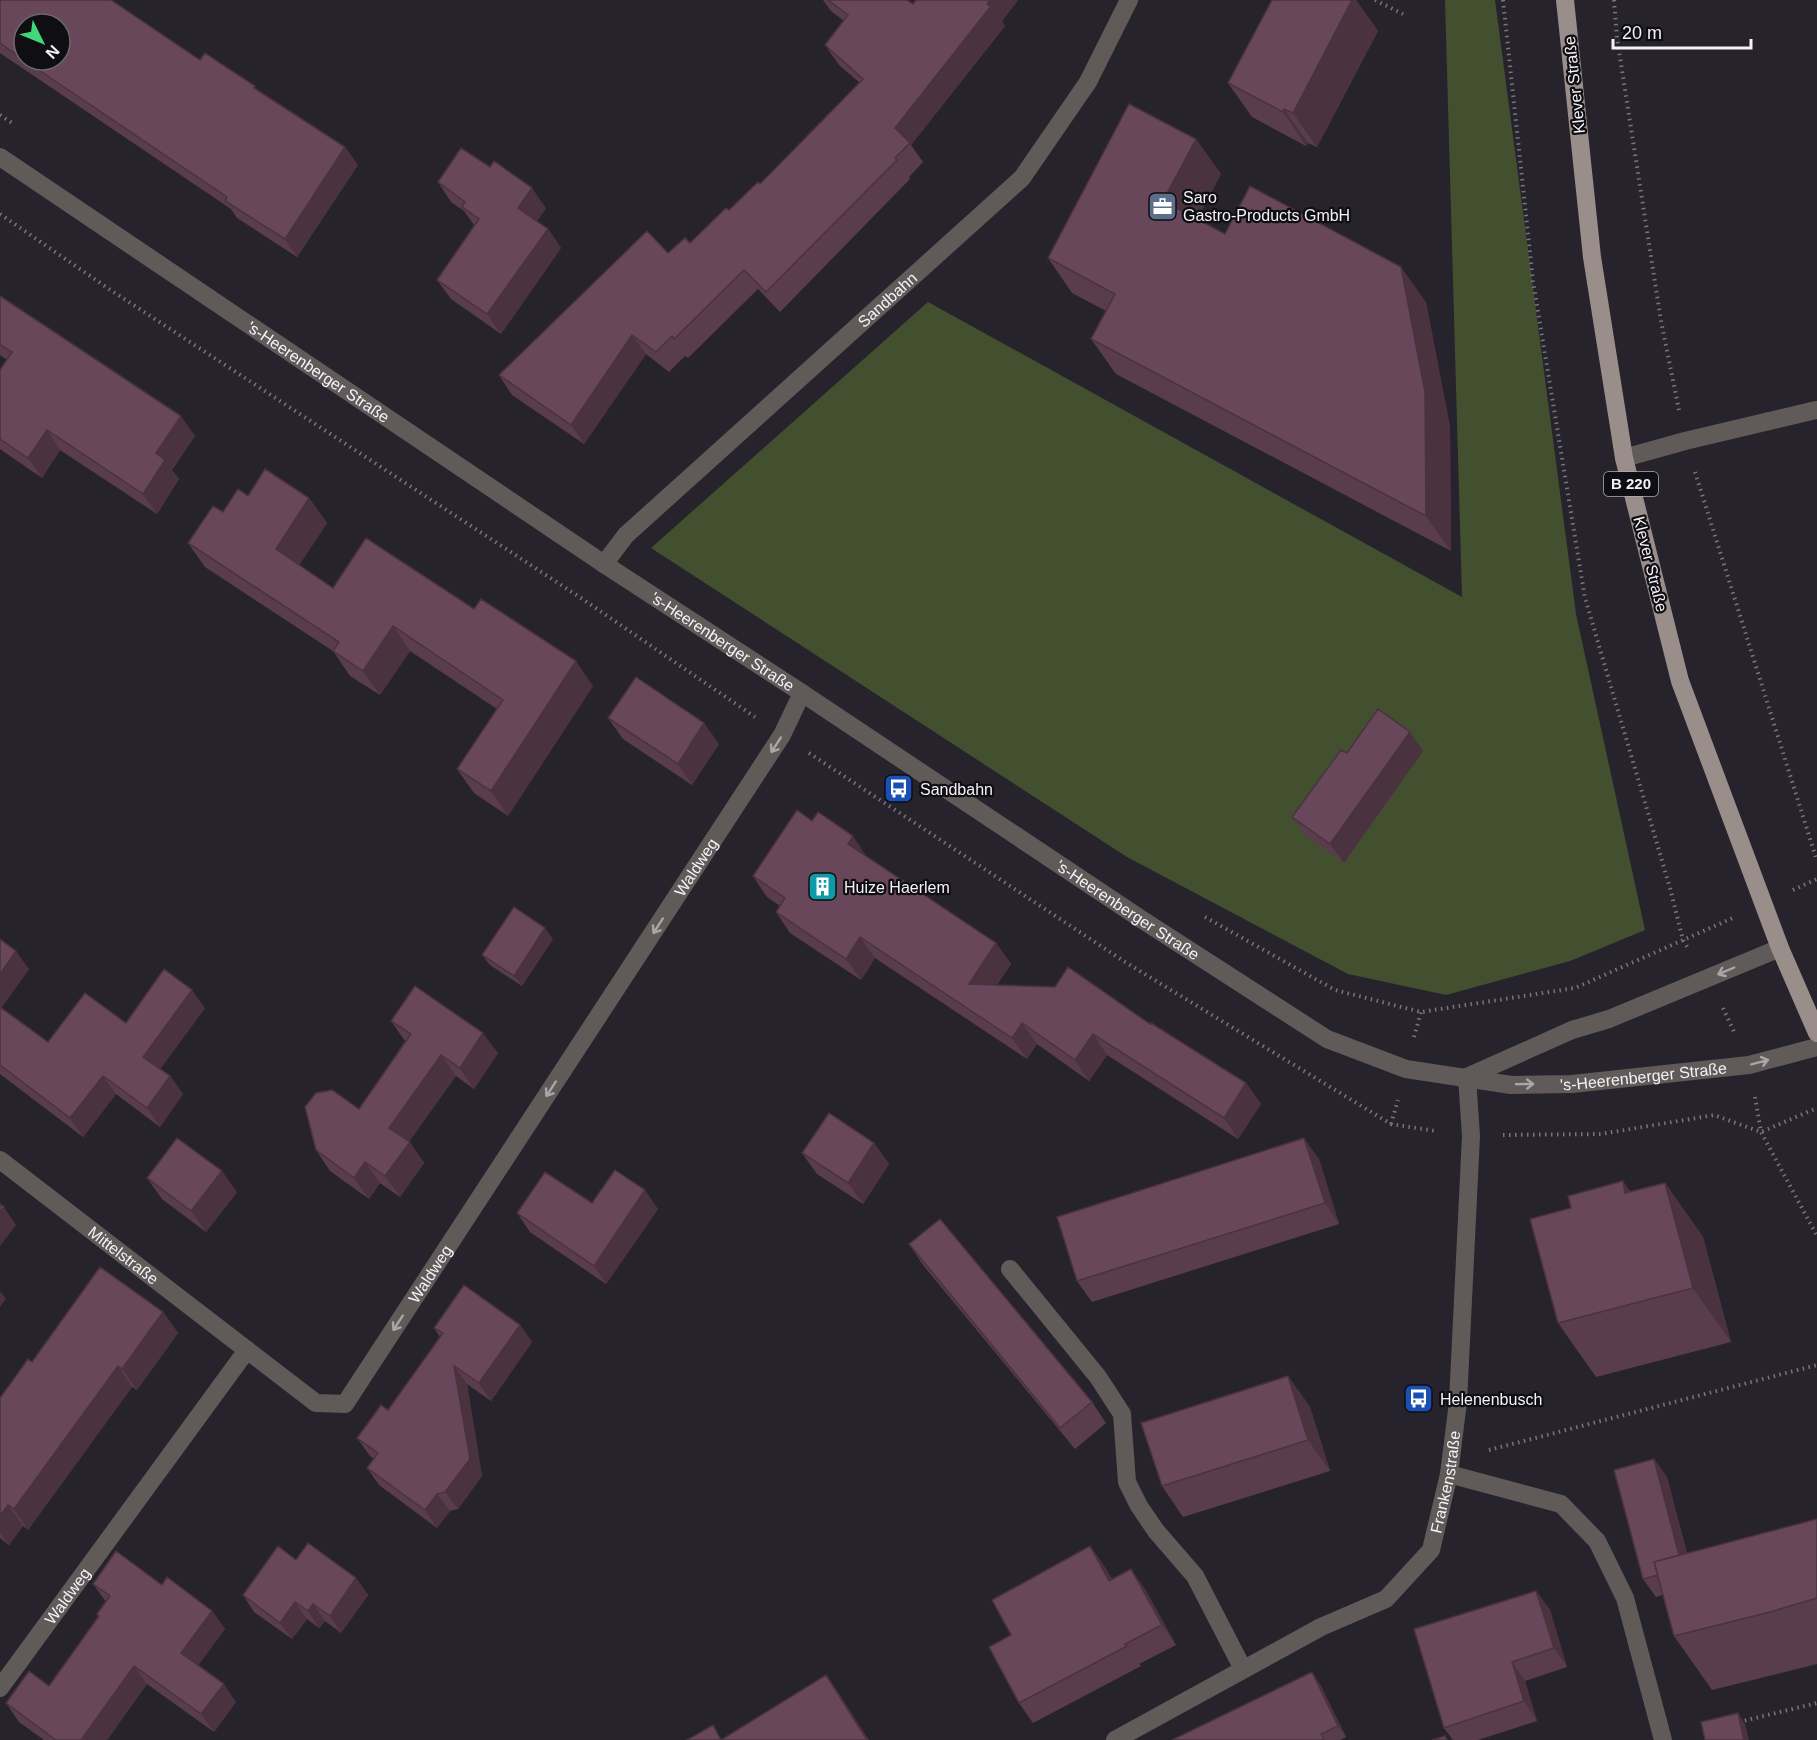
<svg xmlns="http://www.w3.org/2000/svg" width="1817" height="1740" font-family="Helvetica,sans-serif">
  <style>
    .forest { fill: #435030 }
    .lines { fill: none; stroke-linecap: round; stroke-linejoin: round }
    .path { stroke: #79757d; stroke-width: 4; stroke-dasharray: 1.5 4.5; stroke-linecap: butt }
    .minor { stroke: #605a58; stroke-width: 18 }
    .major { stroke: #9a8e8b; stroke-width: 18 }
    .wall { fill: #5a3d4d }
    .shaded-wall { fill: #4a323f }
    .building { fill: #69475a; stroke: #4a323f; stroke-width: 1.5 }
    .oneway { stroke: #aaa6a8 }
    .labels { text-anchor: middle; stroke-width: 4.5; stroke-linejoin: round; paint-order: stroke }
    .shield { fill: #0f0e12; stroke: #afaeb3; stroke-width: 1.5 }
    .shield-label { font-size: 15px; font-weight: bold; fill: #f4f2f8 }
    .street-label { font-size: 16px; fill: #f4f2f8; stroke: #0f0e12 }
    .poi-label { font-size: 16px; fill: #f4f2f8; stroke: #0f0e12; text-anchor: start }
  </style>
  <rect width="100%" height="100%" fill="#27232c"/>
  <path class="forest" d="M 1445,0 L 1495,0 L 1576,614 L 1645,930 L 1570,961 L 1446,995 L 1348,974 L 1127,857 L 651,548 L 928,302 L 1462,597 Z"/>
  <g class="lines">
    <path class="path" d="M 1375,0 L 1403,14
      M 1503,0 L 1533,281 L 1585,598 L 1670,888 L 1683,940 L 1689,950
      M 1614,0 L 1617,38 L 1661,321 L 1679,410
      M 0,115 L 15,125
      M 0,214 L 109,289 L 581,598 L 755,717
      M 1695,472 L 1817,861
      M 809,753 L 1125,962 L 1391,1124 L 1436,1131
      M 1793,890 L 1817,879
      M 1205,917 L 1335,990 L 1421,1012 L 1575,988 L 1735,917
      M 1723,1008 L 1735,1034
      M 1414,1037 L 1421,1012
      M 1755,1097 L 1761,1132 L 1817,1236
      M 1391,1124 L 1398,1100
      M 1503,1135 L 1601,1134 L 1714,1115 L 1761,1132 L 1817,1108
      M 1489,1450 L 1817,1365
      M 1739,1722 L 1817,1703"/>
    <g class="minor">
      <path id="s1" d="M 0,157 L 604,564 L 802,693 L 1141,919 L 1327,1039 L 1406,1069 L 1511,1085 L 1572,1084 L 1749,1065 L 1817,1047"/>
      <path d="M 1624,458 L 1685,441 L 1816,410"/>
      <path id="s2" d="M 604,564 L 626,535 L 1022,178 L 1088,82 L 1129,0"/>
      <path d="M 1467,1077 L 1572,1030 L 1609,1019 L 1780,948"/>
      <path id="s3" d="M 0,1160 L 247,1350"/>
      <path d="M 1010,1269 L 1098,1377 L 1122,1414 L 1127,1482 L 1139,1506 L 1156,1531 L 1195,1576 L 1243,1669"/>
      <path d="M 1449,1474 L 1561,1504 L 1597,1541 L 1625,1598 L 1663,1740"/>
      <path id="s4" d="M 0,1688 L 247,1350 L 316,1403 L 345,1404 L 782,735 L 802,693"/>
      <path id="s5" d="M 1115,1740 L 1321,1627 L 1386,1599 L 1431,1550 L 1449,1474 L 1458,1402 L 1471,1136 L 1467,1077"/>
    </g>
    <path class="major" d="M 1565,0 L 1592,257 L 1624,458 L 1680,681 L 1780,948 L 1817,1033"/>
  </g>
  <path class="wall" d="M 0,0 L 200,60 L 258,90 L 345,147 L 358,165 L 297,257 L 237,218 L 231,209 L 0,53 Z
    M 823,0 L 907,0 L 913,4 L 916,0 L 1018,0 L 1002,21 L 1005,26 L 911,145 L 923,162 L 909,177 L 910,179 L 780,312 L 758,289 L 688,358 L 685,356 L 669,372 L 646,354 L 584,444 L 512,395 L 499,375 L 668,253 L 690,243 L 760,184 L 860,83 L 839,65 L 825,45 L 844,21 L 831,11 Z
    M 1272,0 L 1356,0 L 1378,31 L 1317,147 L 1308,143 L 1306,146 L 1252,117 L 1228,83 Z
    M 1196,139 L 1221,174 L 1197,219 L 1225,234 L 1426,302 L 1450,427 L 1451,551 L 1116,374 L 1091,339 L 1106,311 L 1072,293 L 1048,258 Z
    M 438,182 L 546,208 L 537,221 L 548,229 L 561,248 L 501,334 L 451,299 L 437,280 L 474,225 L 464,211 L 451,202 Z
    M 0,296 L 195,436 L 172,470 L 179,479 L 157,514 L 60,450 L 42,478 L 0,449 L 0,370 L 7,360 L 0,355 Z
    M 248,496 L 309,498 L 327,523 L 299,565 L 333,588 L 474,609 L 593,686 L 508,816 L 474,793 L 457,769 L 497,709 L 410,651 L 380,695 L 350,676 L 333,651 L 205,567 L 188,543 L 223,512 Z
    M 608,718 L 719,744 L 692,785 L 623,739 Z
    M 1423,751 L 1344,863 L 1306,836 L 1292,817 L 1347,753 Z
    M 812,821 L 996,943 L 1011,964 L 997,985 L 1150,1024 L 1246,1083 L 1261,1104 L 1238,1139 L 1107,1055 L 1089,1081 L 1037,1044 L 1027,1059 L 875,958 L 861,980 L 790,933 L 776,912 L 780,906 L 767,897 L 753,876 Z
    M 0,939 L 29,969 L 1,1008 L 48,1042 L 126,1023 L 205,1008 L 160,1069 L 170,1076 L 183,1094 L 160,1127 L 116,1094 L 83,1137 L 0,1074 Z
    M 553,939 L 522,986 L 490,965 L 482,955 Z
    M 391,1021 L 498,1053 L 474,1089 L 456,1076 L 409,1141 L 424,1163 L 400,1197 L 380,1183 L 369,1199 L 330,1171 L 316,1150 L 359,1109 L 405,1041 Z
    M 874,1143 L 889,1164 L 863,1204 L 817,1174 L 802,1153 Z
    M 1319,1159 L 1339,1224 L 1092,1302 L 1077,1281 Z
    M 147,1178 L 237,1192 L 206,1232 L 162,1199 Z
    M 1623,1181 L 1630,1192 L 1665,1183 L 1703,1237 L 1731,1342 L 1596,1377 L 1558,1323 Z
    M 592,1203 L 658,1209 L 606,1284 L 530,1232 L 517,1213 Z
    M 909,1244 L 1092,1402 L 1106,1423 L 1075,1449 L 923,1265 Z
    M 163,1312 L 178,1333 L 137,1390 L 132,1387 L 28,1530 L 23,1526 L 9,1545 L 0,1538 L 0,1398 L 32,1362 Z
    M 520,1325 L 532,1342 L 491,1401 L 467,1384 L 482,1476 L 458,1509 L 450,1511 L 437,1528 L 379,1485 L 367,1468 L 374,1459 L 370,1456 L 357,1438 L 388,1410 L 440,1337 L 434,1328 Z
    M 1288,1376 L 1310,1407 L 1330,1471 L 1183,1517 L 1162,1486 Z
    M 1654,1459 L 1667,1477 L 1687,1553 L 1817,1519 L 1817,1664 L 1712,1690 L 1674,1636 L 1663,1595 L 1656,1597 L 1643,1579 Z
    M 1090,1546 L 1104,1566 L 1112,1579 L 1145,1589 L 1176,1645 L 1139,1664 L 1141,1666 L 1033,1723 L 1019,1703 L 1011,1635 Z
    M 296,1560 L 356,1578 L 368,1595 L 341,1633 L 325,1621 L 319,1628 L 307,1619 L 292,1639 L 254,1612 L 243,1595 Z
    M 93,1584 L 162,1585 L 212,1611 L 225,1629 L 198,1665 L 236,1702 L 214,1732 L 147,1684 L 107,1740 L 44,1740 L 19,1722 L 6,1703 L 49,1686 L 98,1617 L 97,1614 L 106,1602 Z
    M 1536,1591 L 1550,1610 L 1567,1667 L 1525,1681 L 1537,1721 L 1478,1740 L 1453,1740 L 1444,1728 Z
    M 1320,1684 L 1346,1737 L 1340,1740 L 1172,1740 Z"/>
  <path class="shaded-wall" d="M 990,0 L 1018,0 L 1002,21 L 1005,26 L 911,145 L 895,128 Z
    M 1352,0 L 1356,0 L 1378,31 L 1317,147 L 1293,113 Z
    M 1284,109 L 1308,143 L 1306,146 L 1283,112 Z
    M 1196,139 L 1221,174 L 1188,237 L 1163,201 Z
    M 345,147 L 358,165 L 297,257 L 285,239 Z
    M 532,188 L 546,208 L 532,228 L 518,208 Z
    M 548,229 L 561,248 L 501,334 L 487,314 Z
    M 1401,267 L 1426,302 L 1450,427 L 1451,551 L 1426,516 Z
    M 632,335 L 646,354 L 584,444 L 571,425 Z
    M 181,416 L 195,436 L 172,470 L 179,479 L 157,514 L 143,494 L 156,453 Z
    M 47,430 L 60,450 L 42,478 L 28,458 Z
    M 309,498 L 327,523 L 293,574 L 276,549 Z
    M 393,626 L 410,651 L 380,695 L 363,671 Z
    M 576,661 L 593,686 L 508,816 L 491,791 Z
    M 704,723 L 719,744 L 692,785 L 678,764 Z
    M 1410,732 L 1423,751 L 1344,863 L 1330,844 Z
    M 853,836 L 867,857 L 863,865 L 848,844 Z
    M 545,928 L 553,939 L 522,986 L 514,976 Z
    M 860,937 L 875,958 L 861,980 L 846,959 Z
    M 996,943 L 1011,964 L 984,1005 L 969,984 Z
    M 16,951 L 29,969 L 0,1010 L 0,974 Z
    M 192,990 L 205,1008 L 156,1075 L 143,1057 Z
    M 1022,1023 L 1037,1044 L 1027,1059 L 1012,1038 Z
    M 483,1033 L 498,1053 L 474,1089 L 460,1068 Z
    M 1093,1034 L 1107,1055 L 1089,1081 L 1075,1060 Z
    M 441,1055 L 456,1076 L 404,1149 L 389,1128 Z
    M 103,1076 L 116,1094 L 83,1137 L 70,1118 Z
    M 170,1076 L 183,1094 L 160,1127 L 147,1108 Z
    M 1246,1083 L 1261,1104 L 1238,1139 L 1224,1118 Z
    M 1304,1138 L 1319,1159 L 1339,1224 L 1325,1203 Z
    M 410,1142 L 424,1163 L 400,1197 L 385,1176 Z
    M 874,1143 L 889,1164 L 863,1204 L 848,1183 Z
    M 365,1162 L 380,1183 L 369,1199 L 354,1178 Z
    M 222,1171 L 237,1192 L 206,1232 L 191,1211 Z
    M 1623,1181 L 1661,1236 L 1625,1193 Z
    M 1665,1183 L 1703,1237 L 1731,1342 L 1693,1288 Z
    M 645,1190 L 658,1209 L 606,1284 L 594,1266 Z
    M 4,1207 L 16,1225 L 0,1246 L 0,1212 Z
    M 0,1291 L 6,1299 L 0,1307 Z
    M 163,1312 L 178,1333 L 137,1390 L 122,1369 Z
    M 520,1325 L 532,1342 L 491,1401 L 479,1383 Z
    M 118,1366 L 132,1387 L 28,1530 L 14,1509 Z
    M 454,1366 L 467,1384 L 482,1476 L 458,1509 L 445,1492 Z
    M 1288,1376 L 1310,1407 L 1330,1471 L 1308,1440 Z
    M 1654,1459 L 1667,1477 L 1695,1586 L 1682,1568 Z
    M 437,1494 L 450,1511 L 437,1528 L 425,1510 Z
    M 8,1505 L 23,1526 L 9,1545 L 0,1532 L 0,1516 Z
    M 1090,1546 L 1104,1566 L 1123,1601 L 1109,1581 Z
    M 1131,1569 L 1145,1589 L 1176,1645 L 1162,1625 Z
    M 356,1578 L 368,1595 L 341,1633 L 330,1616 Z
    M 1536,1591 L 1550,1610 L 1567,1667 L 1554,1648 Z
    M 295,1602 L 307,1619 L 292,1639 L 280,1623 Z
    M 313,1604 L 325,1621 L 319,1628 L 308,1611 Z
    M 212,1611 L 225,1629 L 194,1671 L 181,1653 Z
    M 1512,1662 L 1525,1681 L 1537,1721 L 1524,1701 Z
    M 134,1666 L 147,1684 L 107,1740 L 81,1740 Z
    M 1312,1672 L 1320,1684 L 1346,1737 L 1338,1726 Z
    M 826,1675 L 840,1695 L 869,1740 L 867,1740 Z
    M 224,1684 L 236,1702 L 214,1732 L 201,1714 Z
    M 1738,1713 L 1745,1724 L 1749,1740 L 1744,1740 Z"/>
  <path class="building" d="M 0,0 L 111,0 L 200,60 L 205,53 L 255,86 L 254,88 L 345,147 L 285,239 L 225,201 L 227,197 L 24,60 L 60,60 L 60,24 L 24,24 L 24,60 L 0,43 Z
    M 828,0 L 907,0 L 913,4 L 916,0 L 990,0 L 987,4 L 991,6 L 895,128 L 910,143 L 895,158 L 897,160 L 766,292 L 744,270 L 674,339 L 672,336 L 656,352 L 632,335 L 571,425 L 499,375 L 647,231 L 668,253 L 685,238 L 690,243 L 726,208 L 729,210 L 758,182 L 760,184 L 863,79 L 825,45 L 848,15 Z
    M 1272,0 L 1352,0 L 1293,113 L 1284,109 L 1283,112 L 1228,83 Z
    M 1129,104 L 1196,139 L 1163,201 L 1225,234 L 1250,186 L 1401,267 L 1425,392 L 1426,516 L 1091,339 L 1115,294 L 1048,258 Z
    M 461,148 L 490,167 L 494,161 L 532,188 L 518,208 L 548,229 L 487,314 L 437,280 L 479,219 L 462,207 L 465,202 L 438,182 Z
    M 0,296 L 181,416 L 156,453 L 165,460 L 143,494 L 47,430 L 28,458 L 0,439 L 0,370 L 12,352 L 0,345 Z
    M 265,469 L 309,498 L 276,549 L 333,588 L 366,538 L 474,609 L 481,599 L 576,661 L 491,791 L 457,769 L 503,700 L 393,626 L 363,671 L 333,651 L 339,642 L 188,543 L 213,506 L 223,512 L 238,489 L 248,496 Z
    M 636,677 L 704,723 L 678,764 L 608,718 Z
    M 1378,709 L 1410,732 L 1330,844 L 1292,817 L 1341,750 L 1347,753 Z
    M 797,810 L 812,821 L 818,812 L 853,836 L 848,844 L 996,943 L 969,984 L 1055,987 L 1068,967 L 1150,1024 L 1151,1023 L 1246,1083 L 1224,1118 L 1093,1034 L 1075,1060 L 1022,1023 L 1012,1038 L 860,937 L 846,959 L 776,912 L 785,898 L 753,876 Z
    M 514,907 L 545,928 L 514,976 L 482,955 Z
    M 0,939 L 16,951 L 0,974 Z
    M 164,969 L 192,990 L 143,1057 L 170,1076 L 147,1108 L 103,1076 L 70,1118 L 0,1065 L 0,1007 L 48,1042 L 85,993 L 126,1023 Z
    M 415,986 L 483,1033 L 460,1068 L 441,1055 L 389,1128 L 410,1142 L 385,1176 L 365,1162 L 354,1178 L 316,1150 L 305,1107 L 316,1093 L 332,1090 L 359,1109 L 411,1034 L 391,1021 Z
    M 829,1113 L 874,1143 L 848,1183 L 802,1153 Z
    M 177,1138 L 222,1171 L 191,1211 L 147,1178 Z
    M 1304,1138 L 1325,1203 L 1077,1281 L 1057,1217 Z
    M 615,1170 L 645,1190 L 594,1266 L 517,1213 L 545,1172 L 592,1203 Z
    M 1623,1181 L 1625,1193 L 1665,1183 L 1693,1288 L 1558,1323 L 1530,1219 L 1571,1208 L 1568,1196 Z
    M 0,1204 L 4,1207 L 0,1212 Z
    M 940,1219 L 1092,1402 L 1060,1428 L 909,1244 Z
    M 100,1267 L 163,1312 L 122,1369 L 118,1366 L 14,1509 L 8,1505 L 0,1516 L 0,1398 L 28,1359 L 32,1362 Z
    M 464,1285 L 520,1325 L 479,1383 L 454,1366 L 470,1459 L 445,1492 L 437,1494 L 425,1510 L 367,1468 L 378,1453 L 357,1438 L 381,1405 L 388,1410 L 443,1333 L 434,1328 Z
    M 1288,1376 L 1308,1440 L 1162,1486 L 1141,1423 Z
    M 1654,1459 L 1679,1555 L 1654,1562 L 1658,1575 L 1643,1579 L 1614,1470 Z
    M 1817,1519 L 1817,1598 L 1770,1612 L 1674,1636 L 1654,1562 Z
    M 308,1543 L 356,1578 L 330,1616 L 313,1604 L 308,1611 L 295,1602 L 280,1623 L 243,1595 L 278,1546 L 296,1560 Z
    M 1090,1546 L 1109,1581 L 1131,1569 L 1162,1625 L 1125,1644 L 1127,1646 L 1019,1703 L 989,1647 L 1011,1635 L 992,1600 Z
    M 116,1551 L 162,1585 L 167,1577 L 212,1611 L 181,1653 L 224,1684 L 201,1714 L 134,1666 L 81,1740 L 56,1740 L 6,1703 L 29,1671 L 49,1686 L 99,1616 L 97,1614 L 110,1596 L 93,1584 Z
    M 1536,1591 L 1554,1648 L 1512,1662 L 1524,1701 L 1444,1728 L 1414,1629 Z
    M 1312,1672 L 1338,1726 L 1321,1734 L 1324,1740 L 1172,1740 Z
    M 826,1675 L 867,1740 L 687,1740 L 713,1725 L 721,1740 Z
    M 1738,1713 L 1744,1740 L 1705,1740 L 1701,1722 Z
    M 1445,1736 L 1447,1740 L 1432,1740 Z"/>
  <defs><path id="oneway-shaft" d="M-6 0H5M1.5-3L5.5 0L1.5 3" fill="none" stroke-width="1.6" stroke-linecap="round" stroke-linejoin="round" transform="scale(1.5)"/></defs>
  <g class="oneway">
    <use href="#oneway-shaft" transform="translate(776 745) rotate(123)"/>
    <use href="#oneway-shaft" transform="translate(658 926) rotate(123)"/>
    <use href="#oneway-shaft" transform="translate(1726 971) rotate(157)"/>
    <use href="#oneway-shaft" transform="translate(1760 1062) rotate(-15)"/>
    <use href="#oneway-shaft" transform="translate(1525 1084) rotate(-1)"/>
    <use href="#oneway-shaft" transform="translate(551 1089) rotate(123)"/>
    <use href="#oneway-shaft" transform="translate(398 1323) rotate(123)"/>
  </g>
  <defs>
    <symbol id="office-square" viewBox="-11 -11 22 22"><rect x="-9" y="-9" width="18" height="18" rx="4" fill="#5c6f8a" stroke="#0f0e12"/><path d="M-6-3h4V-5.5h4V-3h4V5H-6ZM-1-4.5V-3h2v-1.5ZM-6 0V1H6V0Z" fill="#fff"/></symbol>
    <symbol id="bus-square" viewBox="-11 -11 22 22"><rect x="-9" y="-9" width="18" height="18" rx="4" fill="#1a4fb4" stroke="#0f0e12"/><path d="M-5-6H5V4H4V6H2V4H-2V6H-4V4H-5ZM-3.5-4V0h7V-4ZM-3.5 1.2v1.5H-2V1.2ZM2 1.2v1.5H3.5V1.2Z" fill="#fff"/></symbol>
    <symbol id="building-square" viewBox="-11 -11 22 22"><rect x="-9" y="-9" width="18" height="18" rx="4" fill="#0f9aa8" stroke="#0f0e12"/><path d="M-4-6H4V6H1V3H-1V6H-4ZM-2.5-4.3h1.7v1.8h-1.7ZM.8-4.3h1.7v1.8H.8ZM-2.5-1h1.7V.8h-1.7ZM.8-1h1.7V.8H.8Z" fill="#fff"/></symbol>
  </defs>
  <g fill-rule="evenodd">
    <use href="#office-square" x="1146" y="190" width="33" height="33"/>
    <use href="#bus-square" x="882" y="772" width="33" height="33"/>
    <use href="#building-square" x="806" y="870" width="33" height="33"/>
    <use href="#bus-square" x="1402" y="1382" width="33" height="33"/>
  </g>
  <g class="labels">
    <rect class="shield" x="1604" y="472" width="54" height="24" rx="4.5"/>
    <g class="shield-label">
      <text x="1631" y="489">B 220</text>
    </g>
    <g class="street-label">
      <text transform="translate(1574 85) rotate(-96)" y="6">Klever Straße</text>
      <text dy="6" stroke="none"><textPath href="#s2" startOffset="388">Sandbahn</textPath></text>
      <text dy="6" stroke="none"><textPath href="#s1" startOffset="384">'s-Heerenberger Straße</textPath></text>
      <text transform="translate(1651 564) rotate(76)" y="6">Klever Straße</text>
      <text dy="6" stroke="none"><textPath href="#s1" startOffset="870">'s-Heerenberger Straße</textPath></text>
      <text dy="6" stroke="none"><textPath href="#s4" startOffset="1176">Waldweg</textPath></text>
      <text dy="6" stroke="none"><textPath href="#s1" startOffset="1356">'s-Heerenberger Straße</textPath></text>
      <text dy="6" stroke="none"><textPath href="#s1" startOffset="1917">'s-Heerenberger Straße</textPath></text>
      <text dy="6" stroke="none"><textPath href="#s3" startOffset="156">Mittelstraße</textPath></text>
      <text dy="6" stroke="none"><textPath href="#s4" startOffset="690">Waldweg</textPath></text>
      <text dy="6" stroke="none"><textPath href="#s5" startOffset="442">Frankenstraße</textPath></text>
      <text dy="6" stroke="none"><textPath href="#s4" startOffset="114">Waldweg</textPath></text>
    </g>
    <g class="poi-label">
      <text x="1183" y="203">Saro<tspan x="1183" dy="18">Gastro-Products GmbH</tspan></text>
      <text x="920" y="795">Sandbahn</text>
      <text x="844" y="893">Huize Haerlem</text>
      <text x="1440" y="1405">Helenenbusch</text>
    </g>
  </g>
  <g transform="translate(42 42) rotate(133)"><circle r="28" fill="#0f0e12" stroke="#6b696e" stroke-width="1.5"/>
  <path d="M0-4.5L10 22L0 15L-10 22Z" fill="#42d77b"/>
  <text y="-9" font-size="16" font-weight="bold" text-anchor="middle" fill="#f4f2f8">N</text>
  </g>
  <path d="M1613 39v9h138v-9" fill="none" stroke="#f4f2f8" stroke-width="3"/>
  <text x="1622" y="39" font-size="18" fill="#f4f2f8" stroke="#0f0e12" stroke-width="4.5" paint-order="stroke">20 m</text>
</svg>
